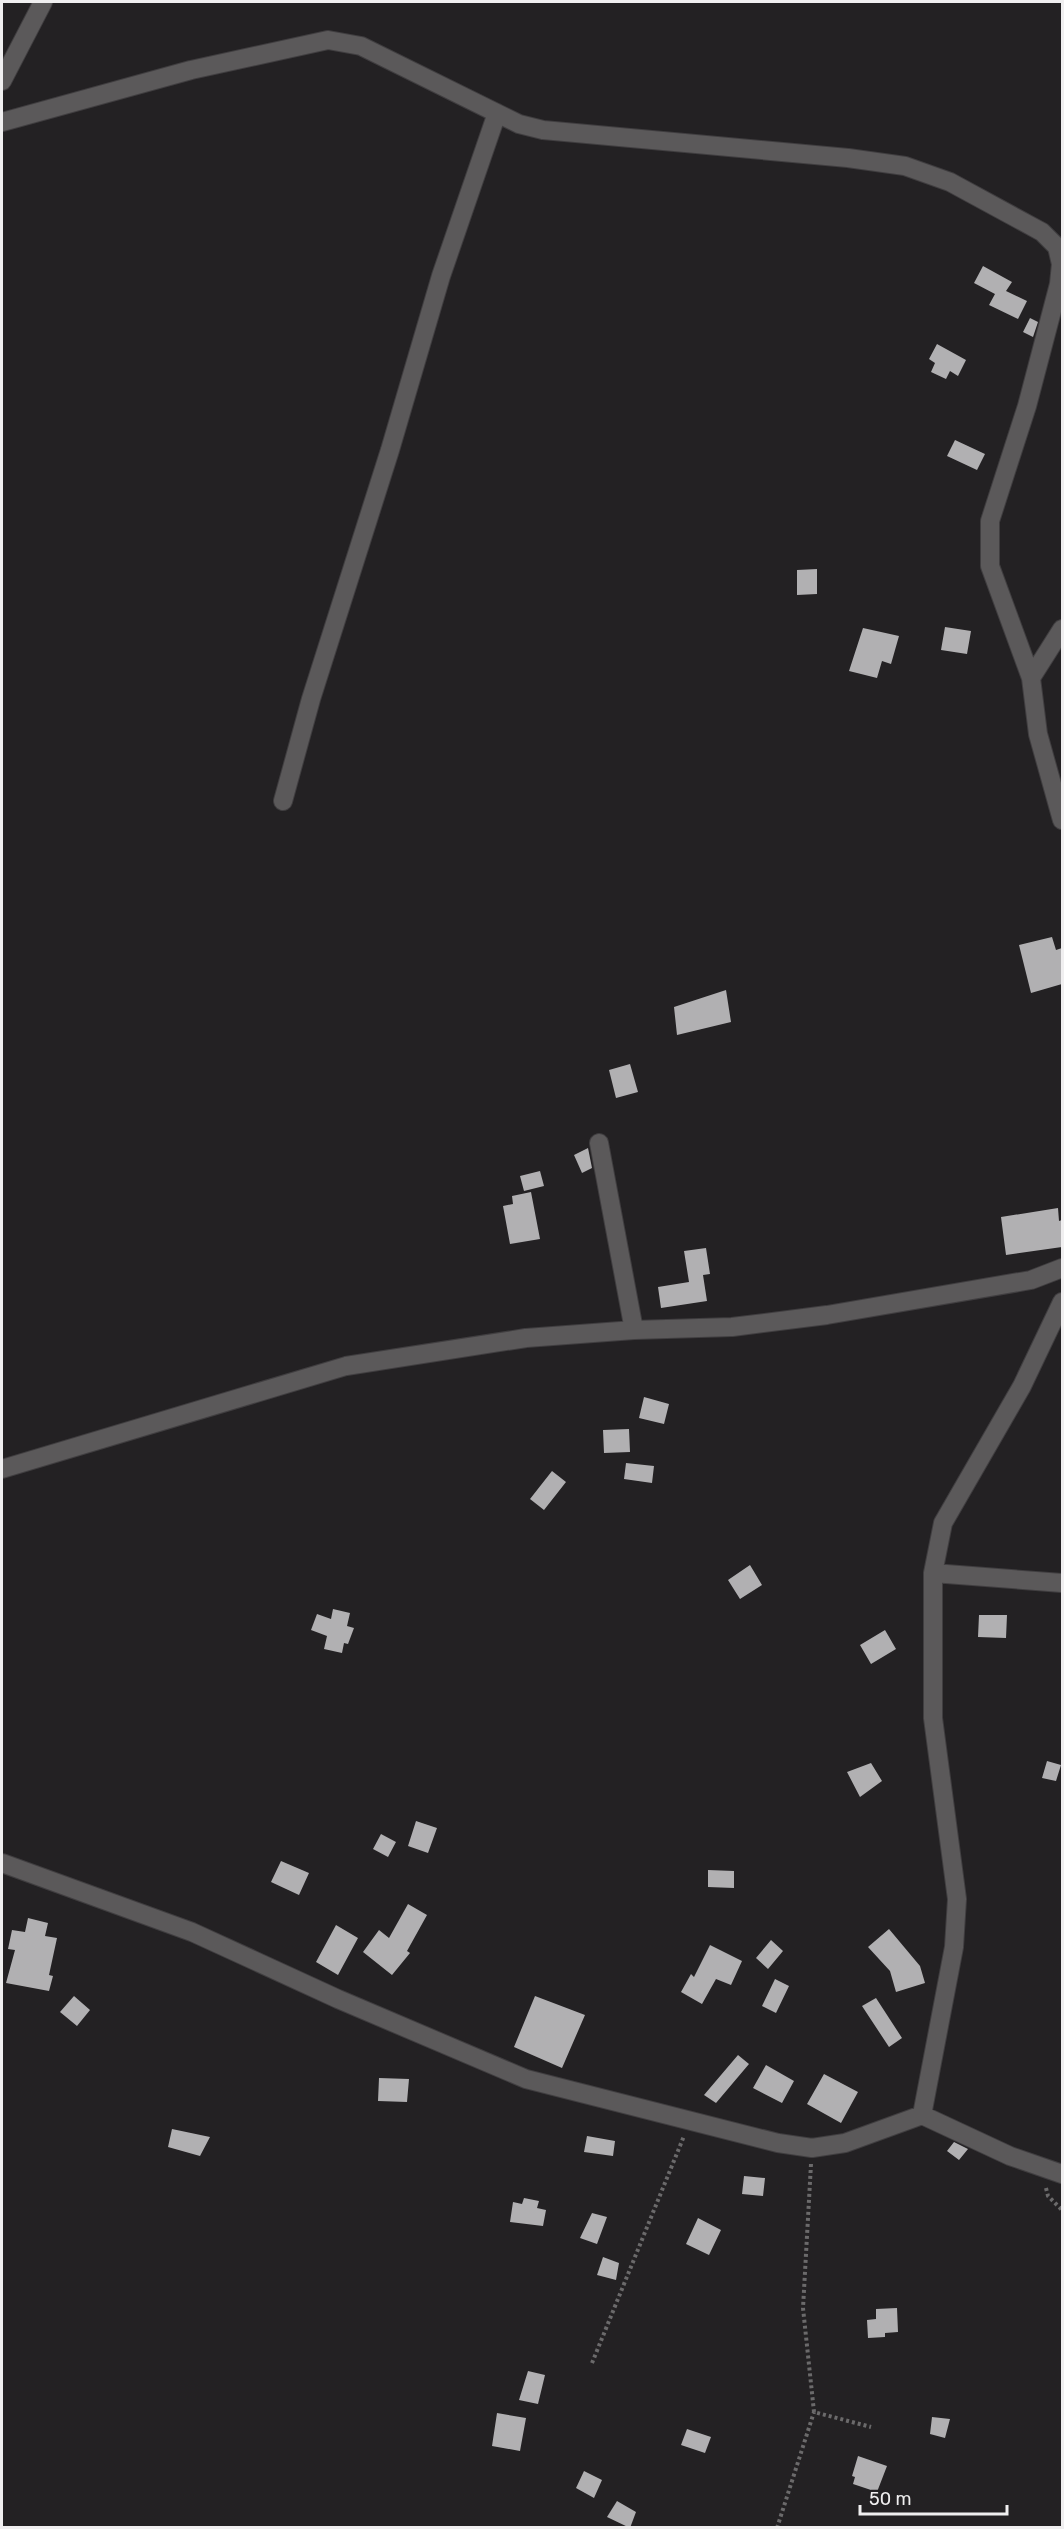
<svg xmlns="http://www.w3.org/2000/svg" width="1064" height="2529" font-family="Rubik,sans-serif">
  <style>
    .building { fill: #b1b0b2 }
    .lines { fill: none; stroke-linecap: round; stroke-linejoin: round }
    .street-casing { stroke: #403e40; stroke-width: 20 }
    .path { stroke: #6b6a6b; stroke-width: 4; stroke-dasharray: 3 3; stroke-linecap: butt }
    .street { stroke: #5b595a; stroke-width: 18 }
  </style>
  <rect width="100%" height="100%" fill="#232123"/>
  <path class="building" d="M 983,266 L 1012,282 L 1006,291 L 1027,301 L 1018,319 L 989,305 L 995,294 L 974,283 Z
    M 1030,318 L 1038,322 L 1033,337 L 1023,332 Z
    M 937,344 L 966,360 L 958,376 L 950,371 L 946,379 L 931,372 L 935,363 L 929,359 Z
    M 955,440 L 985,454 L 977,470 L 947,456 Z
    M 817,569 L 817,594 L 797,595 L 797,570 Z
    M 945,627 L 971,631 L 967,654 L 941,650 Z
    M 863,628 L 899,636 L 891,664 L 882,661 L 877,678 L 849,671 Z
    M 1052,937 L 1056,950 L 1062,948 L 1062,984 L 1031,993 L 1019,945 Z
    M 726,990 L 731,1022 L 677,1035 L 674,1007 Z
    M 630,1064 L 638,1092 L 616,1098 L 609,1070 Z
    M 588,1148 L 592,1168 L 582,1173 L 574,1155 Z
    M 540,1171 L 544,1186 L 524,1191 L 520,1176 Z
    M 531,1192 L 540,1239 L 510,1244 L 503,1206 L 513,1204 L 512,1196 Z
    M 1058,1208 L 1059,1221 L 1062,1220 L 1062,1247 L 1006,1255 L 1001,1217 Z
    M 706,1248 L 710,1274 L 703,1275 L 707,1301 L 661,1308 L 658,1287 L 689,1282 L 684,1251 Z
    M 644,1397 L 669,1404 L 664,1424 L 639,1418 Z
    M 629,1429 L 630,1452 L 604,1453 L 603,1430 Z
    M 626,1463 L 654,1466 L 652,1483 L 624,1479 Z
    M 552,1471 L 566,1482 L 544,1510 L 530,1499 Z
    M 750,1565 L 762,1585 L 740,1599 L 728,1580 Z
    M 333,1609 L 350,1613 L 347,1626 L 354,1628 L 348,1644 L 344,1643 L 342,1653 L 324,1649 L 327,1636 L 311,1630 L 317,1614 L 331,1619 Z
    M 979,1615 L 1007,1615 L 1006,1638 L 978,1637 Z
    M 885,1630 L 896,1649 L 871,1664 L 860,1645 Z
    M 1047,1761 L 1061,1765 L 1056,1781 L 1042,1778 Z
    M 871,1763 L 882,1781 L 860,1797 L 847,1772 Z
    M 416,1821 L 437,1828 L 428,1853 L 408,1846 Z
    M 381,1834 L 396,1842 L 388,1857 L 373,1849 Z
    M 281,1861 L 309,1873 L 299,1895 L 271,1882 Z
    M 708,1870 L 734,1871 L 734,1888 L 708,1887 Z
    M 408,1904 L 427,1915 L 407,1951 L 410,1953 L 392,1975 L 363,1952 L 379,1930 L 389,1938 Z
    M 28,1918 L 48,1923 L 45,1936 L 57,1938 L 49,1975 L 53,1976 L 49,1991 L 6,1983 L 15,1950 L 8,1949 L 12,1930 L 25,1932 Z
    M 336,1925 L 358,1938 L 338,1975 L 316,1962 Z
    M 889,1929 L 920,1966 L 925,1983 L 896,1992 L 890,1971 L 868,1947 Z
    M 771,1940 L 783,1951 L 768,1969 L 756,1958 Z
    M 710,1945 L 742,1961 L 731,1985 L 716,1979 L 702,2004 L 681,1992 L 691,1974 L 694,1977 Z
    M 775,1979 L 789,1986 L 776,2013 L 762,2006 Z
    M 74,1996 L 90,2010 L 77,2026 L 60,2012 Z
    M 535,1996 L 585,2015 L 562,2068 L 514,2047 Z
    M 876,1998 L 902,2038 L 889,2047 L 862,2006 Z
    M 738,2055 L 749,2064 L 716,2103 L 704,2095 Z
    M 766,2065 L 794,2081 L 782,2103 L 753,2088 Z
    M 824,2074 L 858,2092 L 841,2123 L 807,2104 Z
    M 379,2078 L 409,2079 L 407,2102 L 378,2101 Z
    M 172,2129 L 210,2137 L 200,2156 L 168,2147 Z
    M 587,2136 L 615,2141 L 613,2156 L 584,2152 Z
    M 954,2142 L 968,2149 L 959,2160 L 947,2151 Z
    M 744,2176 L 765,2178 L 763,2196 L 742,2194 Z
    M 524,2198 L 539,2201 L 537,2208 L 546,2210 L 543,2226 L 510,2222 L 513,2202 L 522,2204 Z
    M 592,2213 L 607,2217 L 597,2244 L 580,2238 Z
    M 698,2218 L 721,2230 L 709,2255 L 686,2244 Z
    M 603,2257 L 619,2263 L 616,2280 L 597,2275 Z
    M 897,2308 L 898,2332 L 885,2333 L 885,2337 L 868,2338 L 867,2320 L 876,2319 L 876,2309 Z
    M 528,2371 L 545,2375 L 538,2404 L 519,2400 Z
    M 497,2413 L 526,2418 L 520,2451 L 492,2446 Z
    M 932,2417 L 950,2419 L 945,2438 L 930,2434 Z
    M 687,2429 L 711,2437 L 705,2453 L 681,2445 Z
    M 858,2456 L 887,2466 L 877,2492 L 853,2484 L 855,2477 L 852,2476 Z
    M 584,2471 L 602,2480 L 594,2498 L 576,2488 Z
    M 617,2501 L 636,2512 L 630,2528 L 607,2517 Z"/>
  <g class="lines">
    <defs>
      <path id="street" d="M 2,81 L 43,2
        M 2,122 L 191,70 L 328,40 L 361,46 L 519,124 L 543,130 L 848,158 L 905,166 L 950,182 L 1042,232 L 1057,247 L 1061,264 L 1059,284 L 1027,406 L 990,521 L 990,566 L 1031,678 L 1038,734 L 1062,820
        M 1031,678 L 1062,629
        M 283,801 L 311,699 L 390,450 L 441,276 L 497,113
        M 599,1143 L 634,1330
        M 1062,1302 L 1022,1386 L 943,1523 L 933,1573 L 933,1718 L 957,1899 L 954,1947 L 922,2115 L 1010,2156 L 1062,2174
        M 2,1469 L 346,1366 L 526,1338 L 634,1330 L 732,1327 L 827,1315 L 1031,1280 L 1062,1268
        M 933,1573 L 1062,1583
        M 2,1863 L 192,1932 L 338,1999 L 526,2079 L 778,2143 L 812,2148 L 845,2143 L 922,2115"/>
    </defs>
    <use href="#street" class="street-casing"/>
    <path class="path" d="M 811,2164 L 803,2308 L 814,2412 L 871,2427
      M 1046,2188 L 1048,2196 L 1062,2210
      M 592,2363 L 684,2136
      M 777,2528 L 814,2412"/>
    <use href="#street" class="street"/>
  </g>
  <rect width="1064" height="2529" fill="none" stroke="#f0eff0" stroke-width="6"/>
  <path d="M860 2505v9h147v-9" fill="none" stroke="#f0eff0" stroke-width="3"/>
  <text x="869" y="2505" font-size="18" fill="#f0eff0" stroke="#232123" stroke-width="4.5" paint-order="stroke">50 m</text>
</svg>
